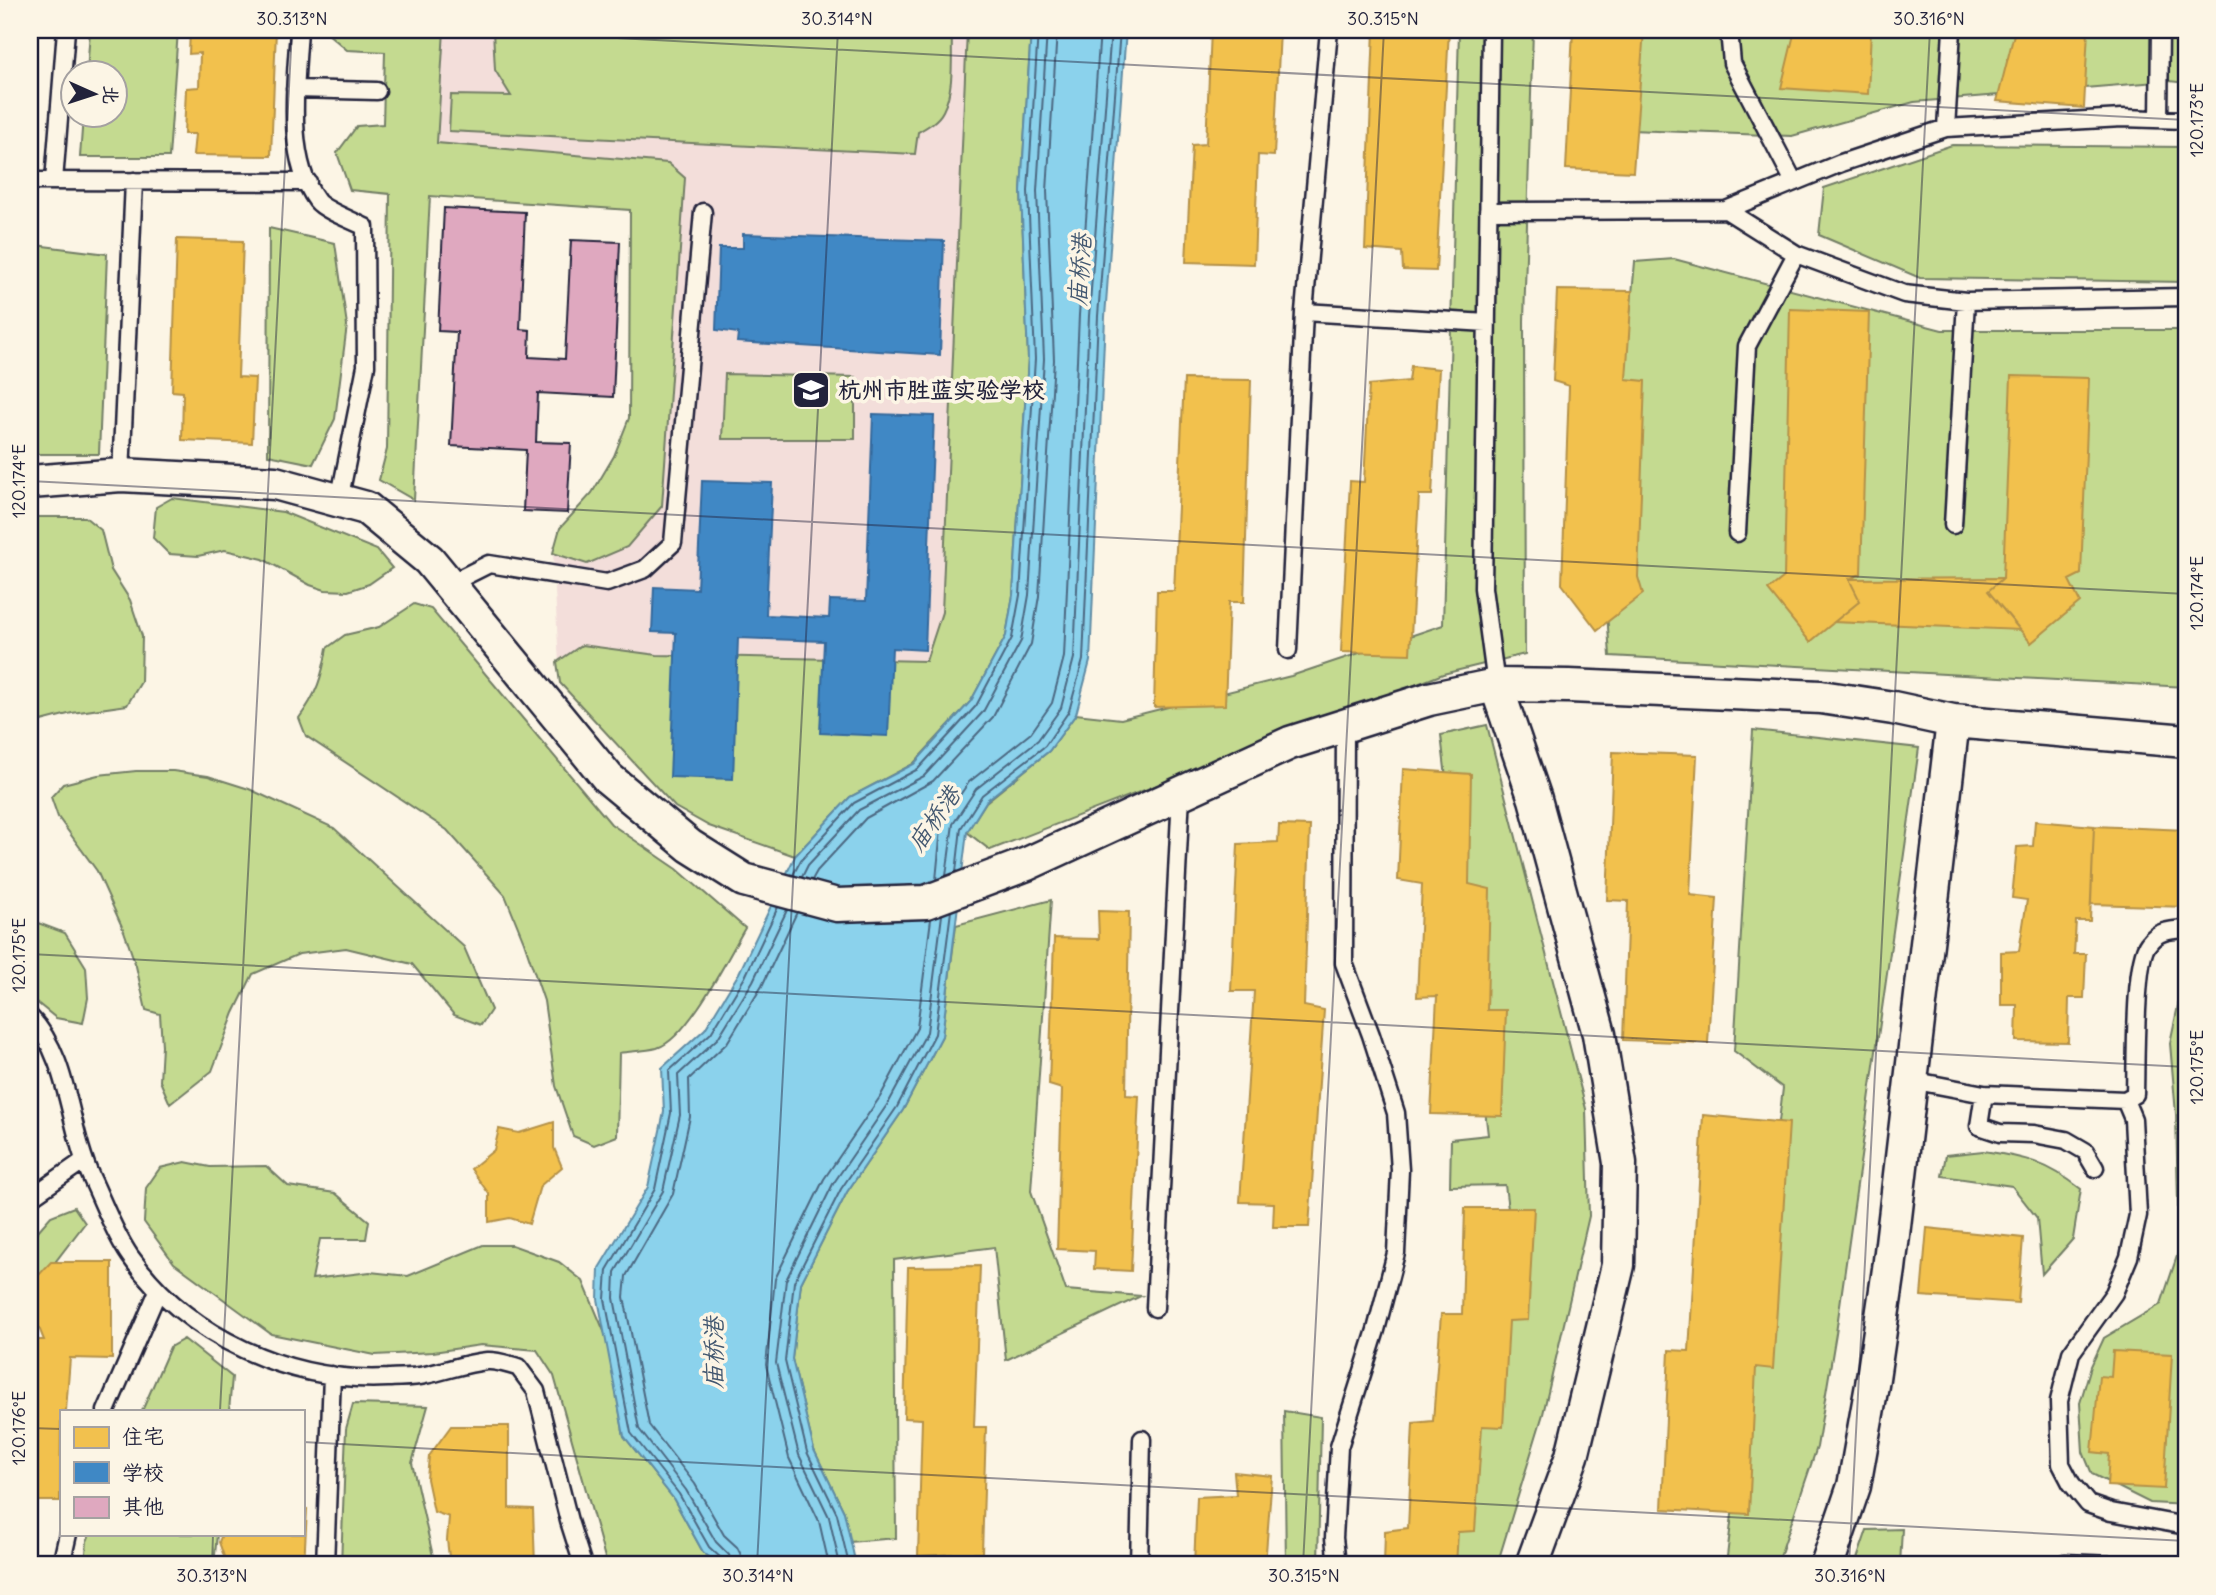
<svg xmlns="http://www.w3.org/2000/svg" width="2216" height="1595" font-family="Delius,'LXGW WenKai TC',sans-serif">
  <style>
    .built { fill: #f3deda }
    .green { fill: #c4da90; stroke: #737e66; stroke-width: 2 }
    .water { fill: #8bd2ec; stroke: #618ca5; stroke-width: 2 }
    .homes { fill: #f2c14e; stroke: #b49148; stroke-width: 2 }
    .schools { fill: #3f88c5; stroke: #36699c; stroke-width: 2 }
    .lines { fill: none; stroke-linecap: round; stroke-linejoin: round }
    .shore { stroke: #4c6882; stroke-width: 2 }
    .building { fill: #dfa8bf; stroke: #22223b; stroke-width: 2 }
    .service-casing { stroke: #22223b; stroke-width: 21 }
    .minor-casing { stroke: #22223b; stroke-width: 37 }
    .service { stroke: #fcf5e5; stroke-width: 16 }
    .minor { stroke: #fcf5e5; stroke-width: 32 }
    .ticks { fill: none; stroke: #22223b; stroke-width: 2; stroke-opacity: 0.45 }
    .labels { text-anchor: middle; stroke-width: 7; stroke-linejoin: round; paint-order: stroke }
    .poi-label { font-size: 23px; font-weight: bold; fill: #22223b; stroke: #fcf5e5; text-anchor: start }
    .water-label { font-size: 24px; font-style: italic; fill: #425770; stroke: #fcf5e5 }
    .neatline { fill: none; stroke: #22223b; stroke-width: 2.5 }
    .ticks-label { font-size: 18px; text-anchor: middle; fill: #22223b }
  </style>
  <rect width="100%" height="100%" fill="#fcf5e5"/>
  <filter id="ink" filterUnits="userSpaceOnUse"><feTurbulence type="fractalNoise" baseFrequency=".0143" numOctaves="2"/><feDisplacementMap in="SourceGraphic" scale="14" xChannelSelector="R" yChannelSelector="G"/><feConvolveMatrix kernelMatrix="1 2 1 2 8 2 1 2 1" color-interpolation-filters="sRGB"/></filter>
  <g filter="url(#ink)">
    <path class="built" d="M 444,30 L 967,30 L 942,612 L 926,662 L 675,807 L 560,683 L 553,553 L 587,564 L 627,547 L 662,506 L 685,178 L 436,143 Z"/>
    <path class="green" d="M 90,30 L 178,30 L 169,157 L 80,157 L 83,116 L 116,116 L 116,74 L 87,73 Z
      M 327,30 L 444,30 L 437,143 L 668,163 L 685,178 L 662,506 L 627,547 L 587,564 L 553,553 L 560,528 L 592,493 L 614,456 L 629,418 L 630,210 L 430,196 L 414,500 L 379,480 L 387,449 L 390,194 L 350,190 L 337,153 L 357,126 L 383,124 L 385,52 L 347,50 L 327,33 Z
      M 493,30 L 952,30 C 951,55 955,88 943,111 C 938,121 927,127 918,132 L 915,154 L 449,131 L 451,95 L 511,96 L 495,70 Z
      M 967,30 L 1031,30 L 1021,191 L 1028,358 L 1013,595 L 1006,636 L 971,701 L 913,764 L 850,797 L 795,856 L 709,826 L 675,807 L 560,683 L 557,662 L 582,645 L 657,655 L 926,661 L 942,612 Z
      M 1459,30 L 1533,30 L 1524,321 L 1525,654 L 1443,674 L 990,850 L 967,832 L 986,802 L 1049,751 L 1076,714 L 1121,719 L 1291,676 L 1443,625 Z
      M 1607,30 L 2186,30 L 2186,83 L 2169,81 L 1914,102 L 1792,136 L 1602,129 Z
      M 1952,145 L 2186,147 L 2186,282 L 1920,278 L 1819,235 L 1824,188 Z
      M 269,228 L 335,243 L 347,325 L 335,419 L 313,464 L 268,455 Z
      M 35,245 L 107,254 L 99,454 L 30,454 L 30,372 Z
      M 1674,259 L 1942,330 L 2186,330 L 2186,687 L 1610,656 L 1605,583 L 1635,262 Z
      M 725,374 L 855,377 L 855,439 L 722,439 Z
      M 172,498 L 283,512 L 377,550 L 392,568 L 369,584 L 348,591 L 325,590 L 310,585 L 263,559 L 225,550 L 198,556 L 169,554 L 153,538 L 156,507 Z
      M 30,517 L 85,517 L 101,530 L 111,570 L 130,600 L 142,636 L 141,682 L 127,705 L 72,713 L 30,724 Z
      M 414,604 L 431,609 L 611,824 L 677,869 L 745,928 C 728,957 688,1039 657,1048 C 645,1051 631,1051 619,1053 L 617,1136 L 594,1145 L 573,1136 L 556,1086 L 544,1001 L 524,942 L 505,895 L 447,830 L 306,736 L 299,718 C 317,694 322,677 327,648 L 345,635 L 379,627 Z
      M 1487,725 L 1586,1109 L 1589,1216 L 1543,1414 L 1497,1565 L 1434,1565 L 1511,1233 L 1505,1185 L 1450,1186 L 1451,1139 L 1488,1135 L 1441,735 Z
      M 1753,730 L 1919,748 L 1836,1333 L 1817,1447 L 1777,1565 L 1726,1565 L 1783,1088 L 1734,1051 Z
      M 136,771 L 173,771 L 208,776 L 249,789 L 334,828 L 464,947 L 491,1010 L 481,1025 L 454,1015 L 412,964 L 346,948 L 299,954 L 253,974 L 234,1013 L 212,1071 L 170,1104 L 160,1081 L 162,1046 L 160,1014 L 146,1010 L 136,966 L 124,931 L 97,871 L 58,817 L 51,797 L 63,784 L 98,775 Z
      M 1051,900 L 1031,1191 L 1066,1290 L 1141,1296 L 1006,1360 L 994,1247 L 894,1260 L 896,1538 L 850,1542 L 844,1512 L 814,1450 L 792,1359 L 801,1283 L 847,1192 L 903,1110 L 942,1036 L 956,925 Z
      M 30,920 L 65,933 L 86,967 L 88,998 L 83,1023 L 56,1018 L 30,997 Z
      M 2186,985 L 2186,1505 L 2150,1503 L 2092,1474 L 2083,1452 L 2080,1403 L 2091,1366 L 2104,1338 L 2161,1304 L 2179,1250 L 2176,1114 L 2170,1043 L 2182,987 Z
      M 1983,1151 C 2025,1157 2047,1162 2081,1189 L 2073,1239 L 2042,1274 L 2037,1218 L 2012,1186 L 1942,1176 L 1946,1155 Z
      M 185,1162 L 210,1167 L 266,1166 L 288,1186 L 335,1193 L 369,1221 L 366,1239 L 320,1239 L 312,1279 L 370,1272 L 408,1276 L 483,1245 L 512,1245 L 559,1262 L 583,1281 L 606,1336 L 624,1436 L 673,1498 L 703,1552 L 719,1565 L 607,1565 L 554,1376 L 537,1350 L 481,1345 L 433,1352 L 375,1355 L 271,1334 L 174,1263 L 144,1222 L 146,1188 L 160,1168 Z
      M 74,1207 L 85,1223 L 30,1295 L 30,1240 L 51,1216 Z
      M 184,1339 L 232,1377 L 229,1411 L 142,1411 L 170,1347 Z
      M 353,1404 L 428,1406 L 412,1463 L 435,1565 L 341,1565 L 346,1429 Z
      M 1284,1411 L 1321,1417 L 1318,1565 L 1286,1565 Z
      M 1902,1529 L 1900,1565 L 1855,1565 L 1867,1530 Z
      M 90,1534 L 217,1534 L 214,1565 L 85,1565 L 87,1541 Z"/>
    <path class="water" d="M 1031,30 L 1126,30 L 1105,317 L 1090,661 L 1076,714 L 1049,751 L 987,800 L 967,832 L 942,1036 L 903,1110 L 847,1192 L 801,1283 L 792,1359 L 814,1450 L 844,1512 L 856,1565 L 719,1565 L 703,1552 L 673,1498 L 624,1436 L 598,1299 L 599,1268 L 648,1187 L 664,1112 L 662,1068 L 705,1029 L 739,973 L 795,856 L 850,797 L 914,764 L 971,701 L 1006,636 L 1013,595 L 1028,358 L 1021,191 Z"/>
    <path class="homes" d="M 30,30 L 35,30 L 30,137 Z
      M 190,30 L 276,30 L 271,156 L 193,155 L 195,134 L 184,134 L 186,88 L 199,87 L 200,53 L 189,54 Z
      M 1211,30 L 1280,30 L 1274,156 L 1258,155 L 1254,264 L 1186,262 L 1192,145 L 1206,144 Z
      M 1374,30 L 1449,30 L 1436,271 L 1403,270 L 1402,252 L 1365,249 Z
      M 1573,30 L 1644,30 L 1633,172 L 1566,169 Z
      M 1795,30 L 1871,30 L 1868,94 L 1781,88 Z
      M 2015,30 L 2088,30 L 2084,108 L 1997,101 Z
      M 177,239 L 243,241 L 238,377 L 255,378 L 252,443 L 182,440 L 183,392 L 172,391 Z
      M 1557,290 L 1632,291 L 1626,379 L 1645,381 L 1638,577 L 1643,594 L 1597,630 L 1562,584 L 1569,386 L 1553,381 Z
      M 1790,309 L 1869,312 L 1861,574 L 1849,579 L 1860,601 L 1810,642 L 1768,590 L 1784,577 Z
      M 1411,366 L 1439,369 L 1432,495 L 1419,495 L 1410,654 L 1341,652 L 1350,481 L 1364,482 L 1369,385 L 1409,381 Z
      M 2011,376 L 2089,378 L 2081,574 L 2069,580 L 2080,602 L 2031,643 L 1988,591 L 2003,578 Z
      M 1184,379 L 1251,380 L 1244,602 L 1229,602 L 1225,705 L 1154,707 L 1157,591 L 1174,591 Z
      M 2003,578 L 1988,591 L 2020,630 L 1834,622 L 1860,601 L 1849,579 Z
      M 1613,752 L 1697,755 L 1690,895 L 1717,898 L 1708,1043 L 1623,1040 L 1628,901 L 1607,900 Z
      M 1403,769 L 1471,774 L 1469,884 L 1490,889 L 1487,1010 L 1506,1010 L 1502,1116 L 1431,1114 L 1437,996 L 1417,997 L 1422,884 L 1398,880 Z
      M 2035,821 L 2094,826 L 2090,921 L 2076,921 L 2074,954 L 2086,954 L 2084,998 L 2069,998 L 2068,1042 L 2016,1041 L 2017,1005 L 2001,1005 L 2001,952 L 2019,951 L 2027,900 L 2012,898 L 2017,847 L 2033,846 Z
      M 1279,825 L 1310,826 L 1304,1006 L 1324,1010 L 1309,1227 L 1273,1227 L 1274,1203 L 1240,1202 L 1254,991 L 1231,991 L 1238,844 L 1278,842 Z
      M 2094,826 L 2186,830 L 2186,907 L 2091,904 Z
      M 1098,911 L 1129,912 L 1126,1095 L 1139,1096 L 1131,1271 L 1094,1269 L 1095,1251 L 1057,1249 L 1062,1089 L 1049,1085 L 1054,938 L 1099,939 Z
      M 1703,1115 L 1789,1123 L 1773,1369 L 1756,1367 L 1749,1514 L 1662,1509 L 1669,1350 L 1689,1351 Z
      M 554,1122 L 554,1148 L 562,1167 L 540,1186 L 529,1224 L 510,1218 L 489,1222 L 489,1194 L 471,1169 L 494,1150 L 499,1129 L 519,1133 Z
      M 1465,1208 L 1534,1208 L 1528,1320 L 1509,1321 L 1503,1427 L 1482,1426 L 1475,1531 L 1458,1532 L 1456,1565 L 1384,1565 L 1385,1531 L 1408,1528 L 1413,1423 L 1433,1421 L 1441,1314 L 1462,1314 Z
      M 1927,1228 L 2023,1238 L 2018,1303 L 1921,1296 Z
      M 51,1262 L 112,1262 L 112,1359 L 70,1358 L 66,1411 L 61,1411 L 60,1501 L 30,1501 L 30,1340 L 44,1340 L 33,1313 L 32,1297 L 35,1279 Z
      M 980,1266 L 974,1427 L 986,1427 L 982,1553 L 918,1556 L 922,1419 L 904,1418 L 908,1267 Z
      M 2113,1351 L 2172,1354 L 2164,1489 L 2107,1486 L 2109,1454 L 2092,1452 L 2099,1376 L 2111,1377 Z
      M 451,1426 L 509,1426 L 509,1508 L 533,1509 L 535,1565 L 450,1565 L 447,1540 L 449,1517 L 434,1512 L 427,1479 L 429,1456 Z
      M 1234,1472 L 1272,1476 L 1265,1565 L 1194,1565 L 1197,1497 L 1236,1495 Z
      M 303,1509 L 307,1509 L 304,1565 L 227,1565 L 219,1542 L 222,1534 L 303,1534 Z
      M 1032,1563 L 1099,1565 L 1032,1565 Z"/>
    <path class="schools" d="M 743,234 L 944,241 L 940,355 L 737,342 L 738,333 L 716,330 L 719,248 L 743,248 Z
      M 873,414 L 934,416 L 925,650 L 892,648 L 888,736 L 820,733 L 824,641 L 738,638 L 733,779 L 670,777 L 676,633 L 652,632 L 654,587 L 697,589 L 702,481 L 772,483 L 766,615 L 829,618 L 830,600 L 866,601 Z"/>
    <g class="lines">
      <path class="shore" d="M 956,872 L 961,828 L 982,795 L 1045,746 L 1069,711 L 1083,660 L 1098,316 L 1120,30
        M 793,875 L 801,860 L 854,803 L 918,769 L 976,706 L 1012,638 L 1020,595 L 1035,359 L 1028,191 L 1038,30
        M 946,876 L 953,824 L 976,789 L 1038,740 L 1061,708 L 1074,658 L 1089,316 L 1111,30
        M 802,877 L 808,865 L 859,810 L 924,776 L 983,712 L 1021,641 L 1029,595 L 1044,359 L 1037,191 L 1047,30
        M 812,880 L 817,871 L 866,818 L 933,781 L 993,717 L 1031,644 L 1039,596 L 1054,360 L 1047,191 L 1057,30
        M 936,880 L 941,828 L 944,818 L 969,782 L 1031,733 L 1052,703 L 1064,657 L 1079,315 L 1100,30
        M 723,1565 L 722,1559 L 709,1547 L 679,1494 L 631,1433 L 605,1299 L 607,1270 L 655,1189 L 671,1113 L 669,1071 L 711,1033 L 745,977 L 778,907
        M 732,1565 L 729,1555 L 716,1542 L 686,1490 L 639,1429 L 614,1298 L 615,1272 L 663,1191 L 680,1115 L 678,1075 L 718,1038 L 753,981 L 787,910
        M 742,1565 L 741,1555 L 737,1547 L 724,1535 L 695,1484 L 649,1425 L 624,1297 L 626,1276 L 673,1194 L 690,1117 L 689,1079 L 727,1043 L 762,986 L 797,912
        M 829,1565 L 819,1521 L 789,1458 L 766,1365 L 775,1279 L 824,1179 L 880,1097 L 917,1028 L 931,919
        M 840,1565 L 829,1517 L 799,1455 L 776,1363 L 786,1280 L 833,1184 L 889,1102 L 927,1032 L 942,915
        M 849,1565 L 837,1514 L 807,1452 L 785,1361 L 794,1282 L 841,1189 L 897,1107 L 935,1034 L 951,911"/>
    </g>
    <path class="building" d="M 444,208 L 525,212 L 520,329 L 530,330 L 529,357 L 565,359 L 571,240 L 620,242 L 613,397 L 538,393 L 536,442 L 571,443 L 567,513 L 523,511 L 526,450 L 451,446 L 457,332 L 438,331 Z"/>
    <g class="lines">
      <defs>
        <path id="service" d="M 299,30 C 296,81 285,158 317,201 C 324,210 354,221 365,227 L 366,366 L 339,501
          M 1491,30 L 1483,588 L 1496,685
          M 1729,30 L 1732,63 L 1794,182
          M 295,89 L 377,91
          M 2159,119 L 2160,30
          M 1946,128 L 1952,30
          M 30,181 L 308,182
          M 54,181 L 66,30
          M 1726,210 L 1796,254 L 1904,294 L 1966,301 L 2186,297
          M 1488,211 L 1726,210 L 1841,163 L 1946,128 L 2122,118 L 2186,120
          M 1304,312 L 1487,323
          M 121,475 L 134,181
          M 1953,525 L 1966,301
          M 1737,533 L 1747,346 L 1796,254
          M 449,584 L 489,564 L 607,583 L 645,569 L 673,543 L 703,212
          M 1288,650 L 1304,312 L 1329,30
          M 30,1017 C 70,1058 68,1129 92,1179 C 104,1204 114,1233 130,1256 C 187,1337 289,1383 388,1378 C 400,1377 413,1378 425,1375 C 445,1371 466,1363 487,1361 C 497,1360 509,1365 518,1367 L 536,1391 L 569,1521 L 583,1565
          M 1911,1080 L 1984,1094 L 2125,1100 L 2135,1094 C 2136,1067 2134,961 2148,944 C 2158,930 2171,930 2186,929
          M 1984,1094 L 1979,1126 L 2000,1133 L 2034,1134 L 2066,1140 L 2085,1151 L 2095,1168
          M 2125,1100 L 2133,1119 L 2138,1215 L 2129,1257 L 2114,1293 L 2071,1353 L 2059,1401 L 2061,1464 L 2071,1483 L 2088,1504 L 2111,1512 L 2186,1526
          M 30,1198 L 83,1161
          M 1155,1308 L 1181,794
          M 106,1411 L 158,1291
          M 61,1565 L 68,1534
          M 325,1565 L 332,1375
          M 1139,1565 L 1142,1439
          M 1337,1565 L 1334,1538 L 1339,1447 L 1376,1330 L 1396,1253 L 1400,1170 L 1396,1113 L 1371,1035 L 1344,963 L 1345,726
          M 2060,1565 L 2065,1563 L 2114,1565"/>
        <path id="minor" d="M 30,482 L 121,475 L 275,483 L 366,508 L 429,560 L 608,778 L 690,846 L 744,880 L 837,905 L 926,902 L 1027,864 L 1290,743 L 1429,699 L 1496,685 L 1569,686 L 1821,697 L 1893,708 L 1953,721 L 2186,741
          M 1496,685 L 1535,799 L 1599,1034 L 1620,1163 L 1618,1265 L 1572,1456 L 1532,1565
          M 1827,1565 L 1854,1486 L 1872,1385 L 1889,1269 L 1953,721"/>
      </defs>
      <use href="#service" class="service-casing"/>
      <use href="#minor" class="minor-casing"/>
      <use href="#service" class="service"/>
      <use href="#minor" class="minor"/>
    </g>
  </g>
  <path class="ticks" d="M 464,30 L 2186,120M 30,481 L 2186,594M 30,954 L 2186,1067M 220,1411 L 292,30M 30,1428 L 61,1429M 303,1442 L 2186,1541M 212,1565 L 213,1534M 757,1565 L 838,30M 1303,1565 L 1384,30M 1849,1565 L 1930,30"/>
  <defs>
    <symbol id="school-square" viewBox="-11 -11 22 22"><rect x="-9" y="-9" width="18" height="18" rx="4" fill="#22223b" stroke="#fcf5e5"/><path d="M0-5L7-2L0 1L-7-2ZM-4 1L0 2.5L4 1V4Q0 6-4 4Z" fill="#fff"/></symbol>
  </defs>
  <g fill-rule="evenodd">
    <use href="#school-square" x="789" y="368" width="44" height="44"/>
  </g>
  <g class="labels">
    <g class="poi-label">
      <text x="838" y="398">杭州市胜蓝实验学校</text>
    </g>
    <g class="water-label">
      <text transform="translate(1080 270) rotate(-86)" y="8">庙桥港</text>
      <text transform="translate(934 819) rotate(-55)" y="8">庙桥港</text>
      <text transform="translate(714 1353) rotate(-90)" y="8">庙桥港</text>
    </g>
  </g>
  <rect width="2216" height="1595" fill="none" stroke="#fcf5e5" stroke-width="77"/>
  <rect x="60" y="1410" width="245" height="126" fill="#fcf5e5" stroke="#a5a1a1" stroke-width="2"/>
  <rect x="74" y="1427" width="35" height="21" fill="#f2c14e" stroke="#a5a1a1" stroke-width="2"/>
  <text x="122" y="1444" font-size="21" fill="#22223b">住宅</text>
  <rect x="74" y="1462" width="35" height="21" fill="#3f88c5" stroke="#a5a1a1" stroke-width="2"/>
  <text x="122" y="1480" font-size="21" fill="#22223b">学校</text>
  <rect x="74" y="1497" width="35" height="21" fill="#dfa8bf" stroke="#a5a1a1" stroke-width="2"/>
  <text x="122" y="1514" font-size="21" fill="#22223b">其他</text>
  <g transform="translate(94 94) rotate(93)"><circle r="33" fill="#fcf5e5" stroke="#a5a1a1" stroke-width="2"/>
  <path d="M0-5L12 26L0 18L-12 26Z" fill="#22223b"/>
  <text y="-10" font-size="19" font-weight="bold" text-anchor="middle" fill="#22223b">北</text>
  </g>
  <rect x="38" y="38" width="2140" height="1518" class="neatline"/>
  <g class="ticks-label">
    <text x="292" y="25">30.313°N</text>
    <text x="837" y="25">30.314°N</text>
    <text x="1383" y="25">30.315°N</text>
    <text x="1929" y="25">30.316°N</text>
    <text transform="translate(2197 120) rotate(-90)" y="6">120.173°E</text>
    <text transform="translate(19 481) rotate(-90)" y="6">120.174°E</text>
    <text transform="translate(2197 593) rotate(-90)" y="6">120.174°E</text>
    <text transform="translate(19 955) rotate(-90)" y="6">120.175°E</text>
    <text transform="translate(2197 1067) rotate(-90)" y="6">120.175°E</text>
    <text transform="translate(19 1428) rotate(-90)" y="6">120.176°E</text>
    <text x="212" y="1582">30.313°N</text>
    <text x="758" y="1582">30.314°N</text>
    <text x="1304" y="1582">30.315°N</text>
    <text x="1850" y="1582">30.316°N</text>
  </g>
</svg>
